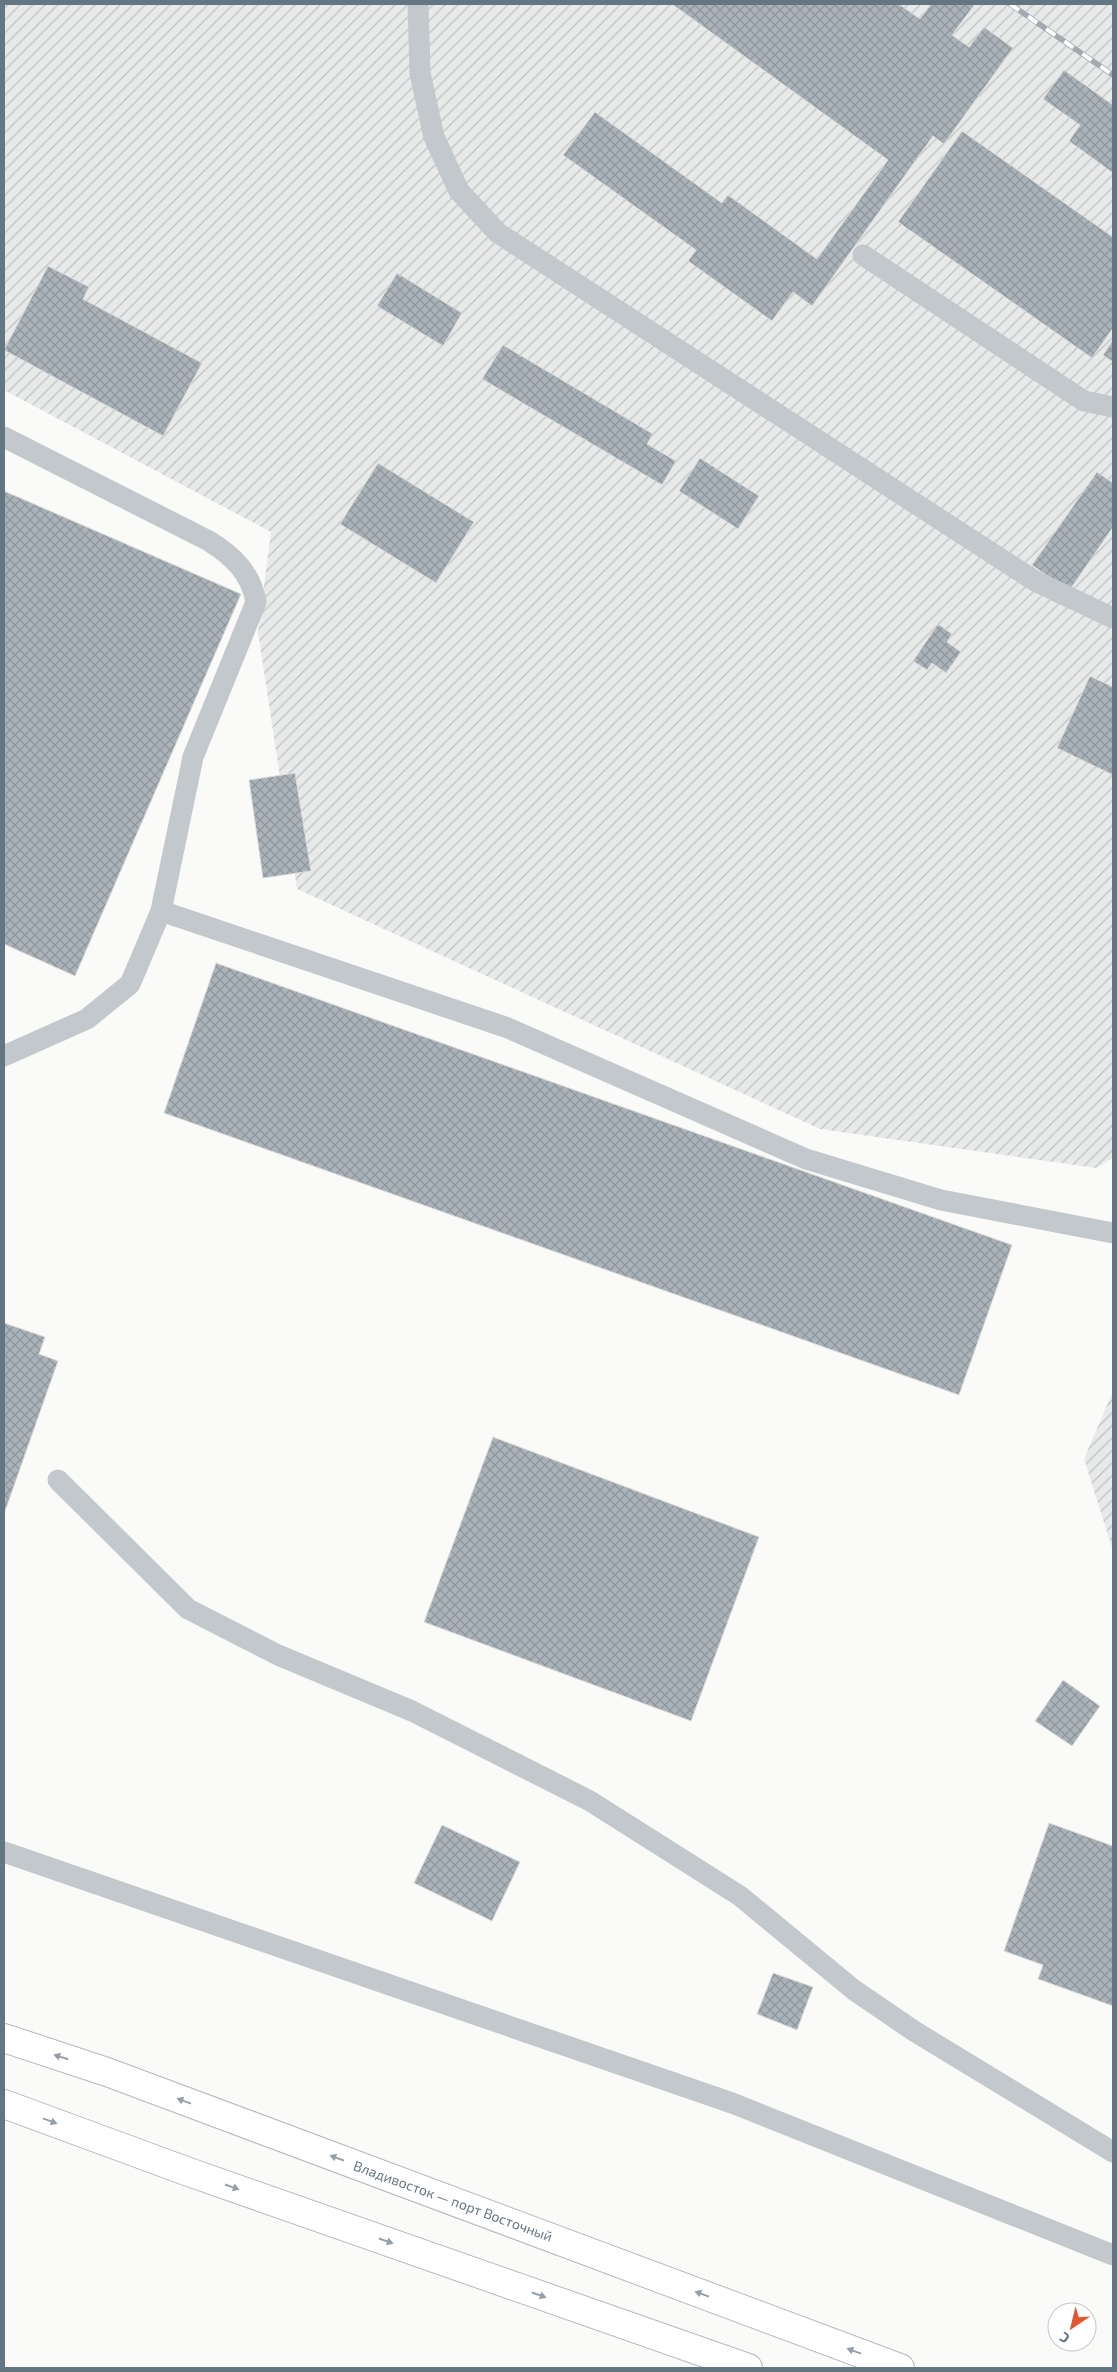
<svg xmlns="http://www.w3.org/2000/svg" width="1117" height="2372" font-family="'Exo 2',sans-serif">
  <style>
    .industrial { fill: url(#industrial-furrows) }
    .building { fill: url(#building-cross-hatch); stroke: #dcdcda }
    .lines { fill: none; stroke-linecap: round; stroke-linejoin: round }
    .trunk-casing { stroke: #b4b9bd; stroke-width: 30 }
    .service { stroke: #c3c8cc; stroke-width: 21 }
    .trunk { stroke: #fff; stroke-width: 28 }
    .rail-casing { stroke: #a2aab0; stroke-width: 5.5 }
    .rail { stroke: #fff; stroke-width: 4; stroke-dasharray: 11; stroke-linecap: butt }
    .oneway { fill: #939fa8 }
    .labels { text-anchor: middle; stroke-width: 5; stroke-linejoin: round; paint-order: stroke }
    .street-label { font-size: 14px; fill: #657683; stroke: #fff }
  </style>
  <defs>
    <pattern id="industrial-furrows" width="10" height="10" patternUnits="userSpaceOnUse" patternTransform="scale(1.25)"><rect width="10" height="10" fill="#e8e9e9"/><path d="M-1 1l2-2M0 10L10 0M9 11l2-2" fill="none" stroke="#c0c1c2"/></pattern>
    <pattern id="building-cross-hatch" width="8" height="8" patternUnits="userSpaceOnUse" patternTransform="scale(1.25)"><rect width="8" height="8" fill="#aab3b9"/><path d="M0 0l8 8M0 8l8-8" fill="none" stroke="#8e969c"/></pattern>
  </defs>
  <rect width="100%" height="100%" fill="#fafaf8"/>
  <path class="industrial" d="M 4,4 L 1113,4 L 1113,1158 L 1096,1168 L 820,1129 L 297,889 L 258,632 L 271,532 L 4,390 Z
    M 1113,1391 L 1113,1551 L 1084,1459 Z"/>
  <path class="building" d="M 672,4 L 899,4 L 920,19 L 931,4 L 975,4 L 952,35 L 969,47 L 984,27 L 1013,48 L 944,144 L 933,136 L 812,306 L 793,292 L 772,321 L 688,261 L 696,250 L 563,155 L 595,112 L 722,203 L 728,195 L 817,259 L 888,160 Z
    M 1064,70 L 1113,105 L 1113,173 L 1069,141 L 1080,125 L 1043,99 Z
    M 962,131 L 1113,237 L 1113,328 L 1092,358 L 898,222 Z
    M 48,266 L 89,287 L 83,299 L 202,363 L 163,436 L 4,350 Z
    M 397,273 L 462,313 L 443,346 L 377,306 Z
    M 1113,340 L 1113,362 L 1103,355 Z
    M 503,345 L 653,434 L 647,444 L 676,461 L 662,485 L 482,379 Z
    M 700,458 L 759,496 L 738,529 L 679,491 Z
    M 378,463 L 474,522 L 436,583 L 340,524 Z
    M 1097,472 L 1113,483 L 1113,527 L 1069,591 L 1032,565 Z
    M 4,491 L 241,594 L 75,976 L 4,944 Z
    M 938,624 L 952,634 L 947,642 L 961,652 L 946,673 L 932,663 L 927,670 L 913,661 Z
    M 1090,676 L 1113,687 L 1113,775 L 1057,748 Z
    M 295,773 L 311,871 L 263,878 L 249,780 Z
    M 216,963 L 1012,1245 L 959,1395 L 164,1113 Z
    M 4,1323 L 45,1337 L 39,1354 L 58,1361 L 4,1514 Z
    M 493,1437 L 759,1537 L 691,1721 L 424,1622 Z
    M 1063,1680 L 1100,1706 L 1072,1746 L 1035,1721 Z
    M 1049,1823 L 1113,1846 L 1113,2006 L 1038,1979 L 1043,1965 L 1004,1951 Z
    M 442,1825 L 520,1862 L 492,1921 L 414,1883 Z
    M 773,1973 L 813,1987 L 797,2030 L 757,2014 Z"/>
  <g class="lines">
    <defs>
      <path id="trunk" d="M 4,2038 L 107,2072 L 900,2368
        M 4,2104 L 186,2171 L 748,2368"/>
    </defs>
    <use href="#trunk" class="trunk-casing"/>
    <path class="service" d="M 418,4 L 420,73 L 434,137 L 459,191 L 498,233 L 1035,581 L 1113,618
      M 863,255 L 1084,401 L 1113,407
      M 4,437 L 209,541 C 233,556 251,573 256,602 L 193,757 L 161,911
      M 4,1056 L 87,1019 L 130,984 L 161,911 L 508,1028 L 806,1159 L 941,1200 L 1113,1233
      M 58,1480 L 188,1609 L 278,1655 L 412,1711 L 590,1801 L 740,1896 L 854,1990 L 914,2031 L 1113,2152
      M 4,1852 L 732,2103 L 1113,2255"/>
    <use href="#trunk" class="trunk"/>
    <defs>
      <path id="rail" d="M 1010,4 L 1113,75"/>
    </defs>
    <use href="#rail" class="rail-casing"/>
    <use href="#rail" class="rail"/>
  </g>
  <defs><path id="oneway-solid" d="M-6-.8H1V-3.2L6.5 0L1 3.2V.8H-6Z" transform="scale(1.25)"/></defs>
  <g class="oneway">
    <use href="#oneway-solid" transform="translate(61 2057) rotate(-162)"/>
    <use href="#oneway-solid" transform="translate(184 2101) rotate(-160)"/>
    <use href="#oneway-solid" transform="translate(50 2121) rotate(20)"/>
    <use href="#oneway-solid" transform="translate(337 2158) rotate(-160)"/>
    <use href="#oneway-solid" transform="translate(232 2187) rotate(19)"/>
    <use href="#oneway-solid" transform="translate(386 2241) rotate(19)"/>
    <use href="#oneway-solid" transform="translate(702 2294) rotate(-160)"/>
    <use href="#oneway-solid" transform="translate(539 2295) rotate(19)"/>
    <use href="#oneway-solid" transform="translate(854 2351) rotate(-160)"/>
  </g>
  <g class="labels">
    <g class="street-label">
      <text transform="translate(453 2201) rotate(20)" y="5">Владивосток — порт Восточный</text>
    </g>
  </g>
  <rect width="1117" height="2372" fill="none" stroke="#657683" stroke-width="10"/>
  <g transform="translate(1072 2327) rotate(215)"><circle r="24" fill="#ffffff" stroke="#c1c8cd"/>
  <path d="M0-4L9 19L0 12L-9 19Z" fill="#e4572e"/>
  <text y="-8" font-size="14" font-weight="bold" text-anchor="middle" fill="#657683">С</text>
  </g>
</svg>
